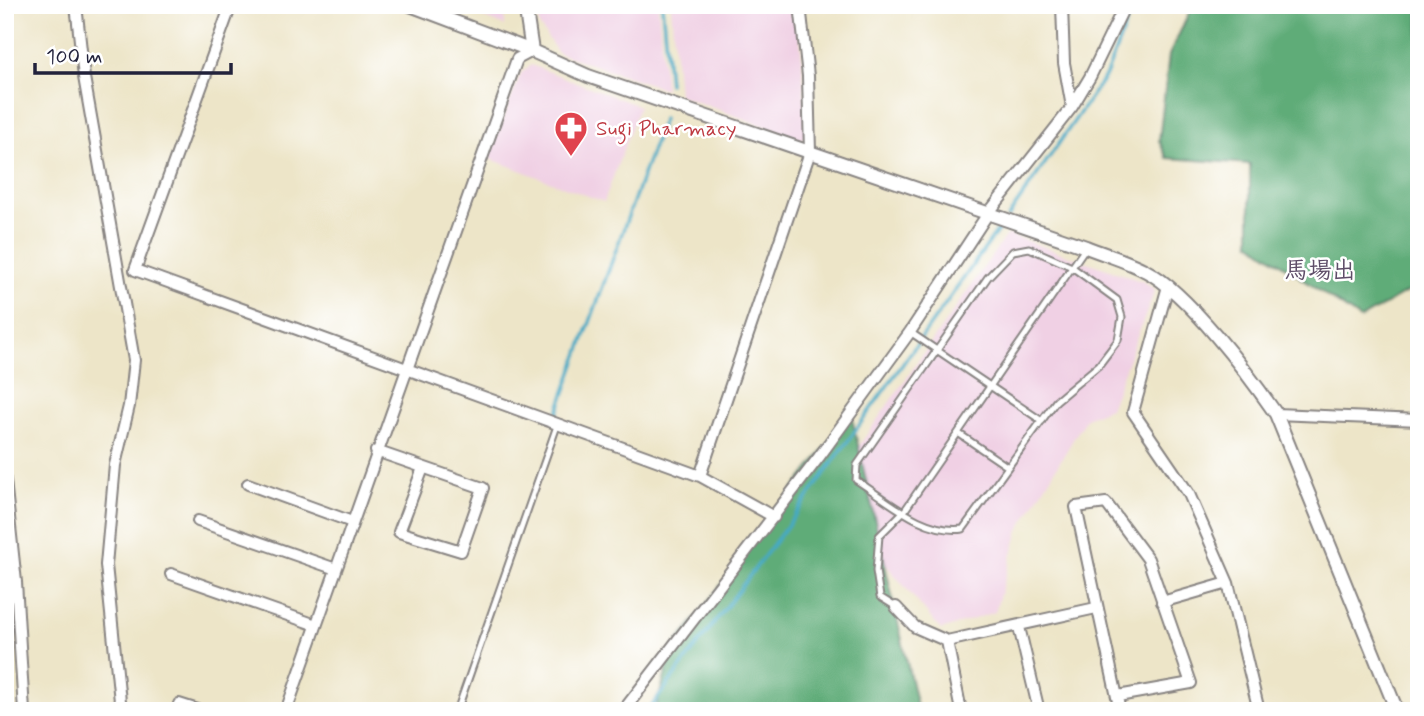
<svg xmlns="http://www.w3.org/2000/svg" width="1424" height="716" font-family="Mynerve,'Klee One',sans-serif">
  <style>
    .built { fill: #f0d0e4 }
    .forest { fill: #5eac78; stroke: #40675a; stroke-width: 2 }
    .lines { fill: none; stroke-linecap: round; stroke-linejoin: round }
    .stream { stroke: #45a9c5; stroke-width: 3.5 }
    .service-casing { stroke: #888482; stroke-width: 9 }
    .minor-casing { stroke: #888482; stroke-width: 14 }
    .tertiary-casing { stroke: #888482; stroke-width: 16 }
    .service { stroke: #fff; stroke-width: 5 }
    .minor { stroke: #fff; stroke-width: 10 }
    .tertiary { stroke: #fff; stroke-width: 12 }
    .labels { text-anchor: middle; stroke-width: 5; stroke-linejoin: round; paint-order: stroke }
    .health-label { font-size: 21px; fill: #be3a42; stroke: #fff; text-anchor: start }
    .quarter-label { font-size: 24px; font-weight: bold; fill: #5f4e69; stroke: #fff }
  </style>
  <rect width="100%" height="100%" fill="#fff"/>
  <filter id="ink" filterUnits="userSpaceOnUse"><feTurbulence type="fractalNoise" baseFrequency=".0143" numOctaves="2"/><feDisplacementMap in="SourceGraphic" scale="14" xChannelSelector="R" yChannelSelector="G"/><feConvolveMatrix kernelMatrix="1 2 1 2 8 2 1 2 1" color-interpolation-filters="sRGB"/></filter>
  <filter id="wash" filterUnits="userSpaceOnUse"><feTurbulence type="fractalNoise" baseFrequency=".00686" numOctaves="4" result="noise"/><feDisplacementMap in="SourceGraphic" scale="28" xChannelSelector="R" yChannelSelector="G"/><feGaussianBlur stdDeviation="1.57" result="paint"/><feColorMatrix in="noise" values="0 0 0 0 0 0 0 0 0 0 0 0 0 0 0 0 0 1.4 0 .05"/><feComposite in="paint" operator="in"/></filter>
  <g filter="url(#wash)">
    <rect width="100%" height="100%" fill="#ede5c8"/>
    <path class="built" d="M 452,5 L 504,5 L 505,26 Z
      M 538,5 L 658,5 L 665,89 L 558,53 L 539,25 Z
      M 671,5 L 798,5 L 807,132 L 802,140 L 678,95 Z
      M 531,65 L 639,106 L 604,202 L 488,158 L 521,73 Z
      M 1007,234 L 1144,282 L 1155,290 L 1110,408 L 1086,418 L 1019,530 L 995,612 L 941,630 L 826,493 Z"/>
    <path class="forest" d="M 1193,5 L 1419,5 L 1419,285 L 1360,319 L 1250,242 L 1250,164 L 1167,158 L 1159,141 L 1169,55 Z
      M 851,414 L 918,711 L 655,711 L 673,648 Z"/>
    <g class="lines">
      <path class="stream" d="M 662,5 L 669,84
        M 1008,217 L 1106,75 L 1133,5
        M 557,414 L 663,119
        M 648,711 L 796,514 L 1003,223"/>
    </g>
  </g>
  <g filter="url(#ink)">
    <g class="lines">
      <defs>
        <path id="service" d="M 1029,248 L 1072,267 L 1117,300 L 1122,317 L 1118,340 L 1099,365 L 1056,401 L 963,529 C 923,534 889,501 856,480 L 857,465 L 988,277 L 1013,251 Z
          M 910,332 L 1042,421
          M 958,433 L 1008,467
          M 896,607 L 880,597 L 876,571 L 879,536 L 905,510 L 1086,247
          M 457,711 L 558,423"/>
        <path id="minor" d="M 76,5 L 84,77 L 134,360 L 129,406 L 115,465 L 106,565 L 121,711
          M 231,5 L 135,270 L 700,476 L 774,517
          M 1062,5 L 1064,63 L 1072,107
          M 1168,286 L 1133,412 L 1189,494 L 1228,583 L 1259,711
          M 1276,414 L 1419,420
          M 376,451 L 483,488 L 461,551 L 399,532 L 423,468
          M 700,476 L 810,152 L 808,76 L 800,5
          M 5,480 L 16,582 L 24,711
          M 248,484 L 352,522
          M 198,521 L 336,569
          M 171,574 L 316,625
          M 1162,602 L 1228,583
          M 896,607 L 915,627 L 947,641 L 1096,608
          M 1019,627 L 1039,711
          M 947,641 L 961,711
          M 1118,696 L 1191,683 L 1148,559 L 1106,503 L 1076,507 L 1120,711
          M 179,704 L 201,711
          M 286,711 L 517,59 L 532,51
          M 623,711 L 819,457 L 910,332 L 987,215 L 1072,107 L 1090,77 L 1125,5"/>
        <path id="tertiary" d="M 410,5 L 532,51 L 588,76 L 1086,247 C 1106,255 1128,261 1146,271 C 1187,292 1249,375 1276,414 L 1397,711
          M 525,5 L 532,51"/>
      </defs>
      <use href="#service" class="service-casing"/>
      <use href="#minor" class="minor-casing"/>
      <use href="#tertiary" class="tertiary-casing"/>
      <use href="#service" class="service"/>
      <use href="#minor" class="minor"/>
      <use href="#tertiary" class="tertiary"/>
    </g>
  </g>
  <defs>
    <symbol id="pharmacy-pin" viewBox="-11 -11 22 30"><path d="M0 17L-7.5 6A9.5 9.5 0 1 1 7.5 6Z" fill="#e0444e" stroke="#fff"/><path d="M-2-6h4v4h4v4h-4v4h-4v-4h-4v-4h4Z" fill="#fff"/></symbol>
  </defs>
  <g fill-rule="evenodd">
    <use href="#pharmacy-pin" x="552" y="109" width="38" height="52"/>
  </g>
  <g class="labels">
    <g class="health-label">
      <text x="596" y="135">Sugi Pharmacy</text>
    </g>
    <g class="quarter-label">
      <text x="1320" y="278">馬場出</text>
    </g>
  </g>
  <rect width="1424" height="716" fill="none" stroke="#fff" stroke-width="28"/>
  <path d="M35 63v10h196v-10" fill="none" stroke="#22223b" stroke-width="3.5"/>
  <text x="46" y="63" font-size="21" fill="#22223b" stroke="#ffffff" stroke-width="5" paint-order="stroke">100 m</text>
</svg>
